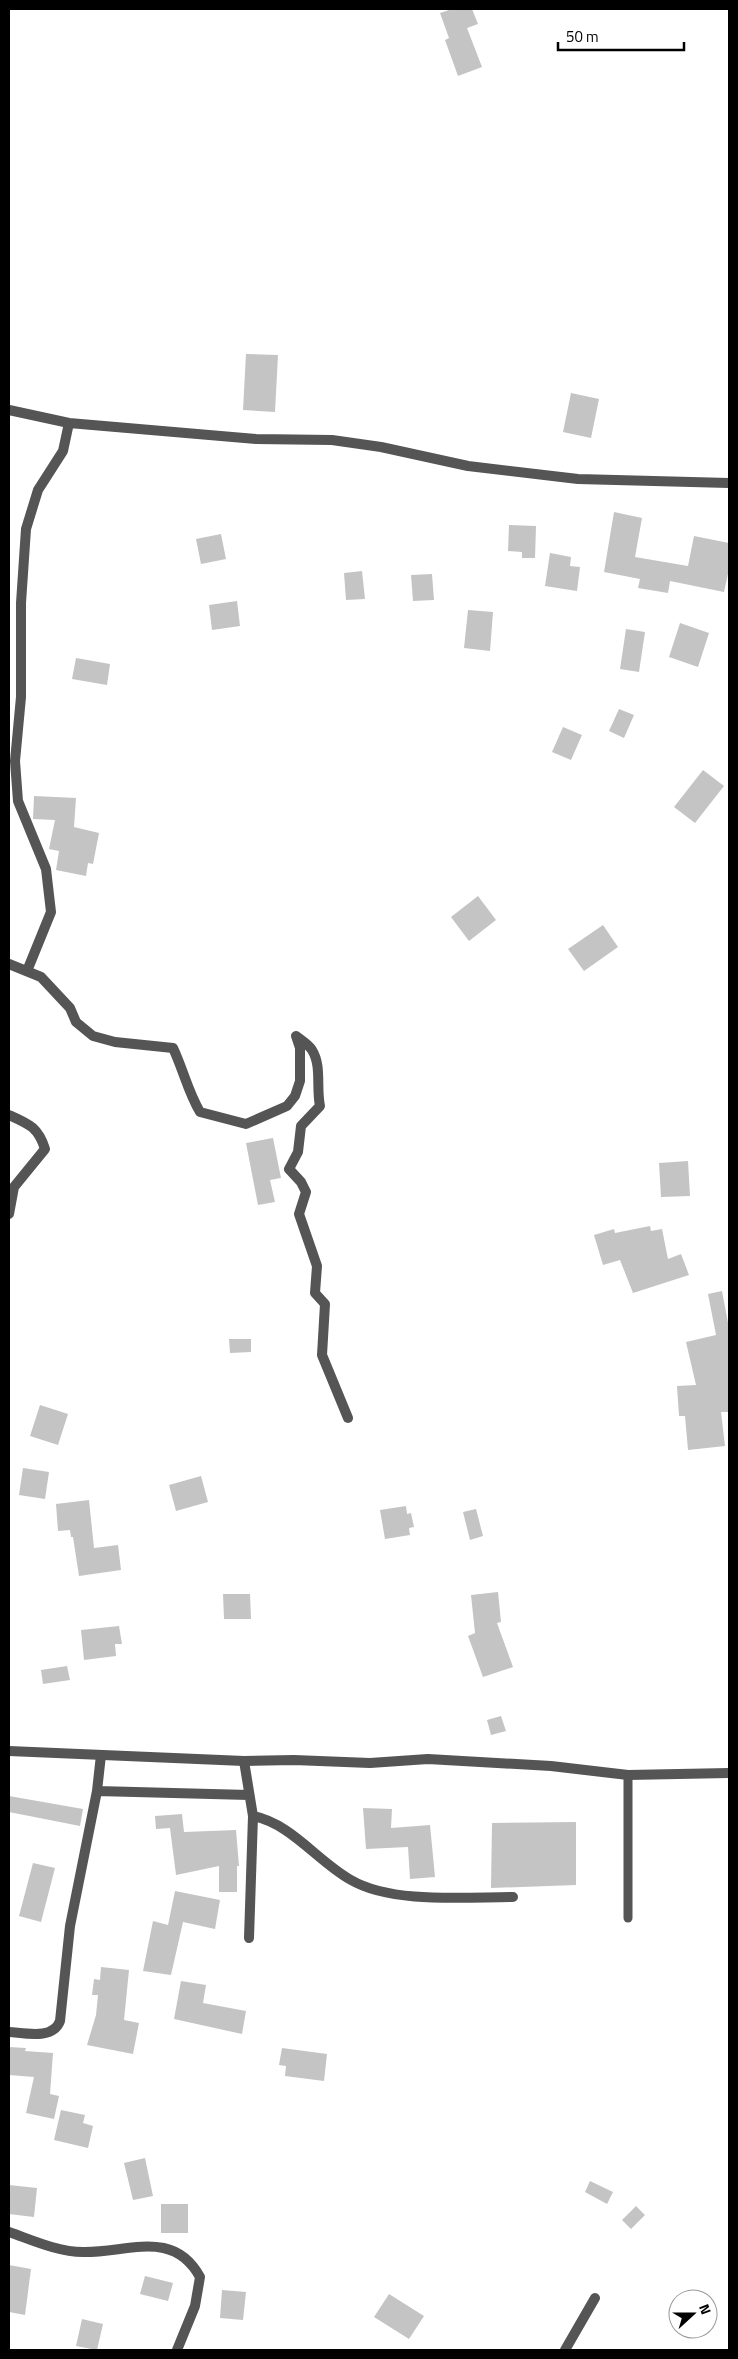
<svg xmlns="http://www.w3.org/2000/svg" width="738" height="2359" font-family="'Titillium Web',sans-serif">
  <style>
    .building { fill: #c4c4c4 }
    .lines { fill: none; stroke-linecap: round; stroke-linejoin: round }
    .service { stroke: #555; stroke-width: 9 }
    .minor { stroke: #555; stroke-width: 10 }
    .tertiary { stroke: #555; stroke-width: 10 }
  </style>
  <rect width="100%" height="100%" fill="#fff"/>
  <path class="building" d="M 452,9 L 472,9 L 478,24 L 467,28 L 482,67 L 458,76 L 445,40 L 449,38 L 440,13 Z
    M 246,354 L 278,355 L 275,412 L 243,410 Z
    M 571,393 L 599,399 L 591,438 L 563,432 Z
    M 614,512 L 642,518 L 635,557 L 688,566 L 694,536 L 729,543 L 729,569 L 724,592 L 670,581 L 668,593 L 638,588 L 640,579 L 604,572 Z
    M 509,525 L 536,526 L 535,558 L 522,558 L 522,552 L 508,551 Z
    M 221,534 L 226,559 L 201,564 L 196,539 Z
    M 550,553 L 571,557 L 570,566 L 580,567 L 577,591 L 545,586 Z
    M 362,571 L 365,599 L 346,600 L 344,573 Z
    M 432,574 L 434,600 L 413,601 L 411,575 Z
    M 237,601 L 240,626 L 212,630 L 209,605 Z
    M 468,610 L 493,612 L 490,651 L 464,648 Z
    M 680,623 L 709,633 L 698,667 L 669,657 Z
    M 626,629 L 645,632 L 639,672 L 620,669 Z
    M 76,658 L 110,664 L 107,685 L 72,679 Z
    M 619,709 L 634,715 L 624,738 L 609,731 Z
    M 563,727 L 582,735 L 571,760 L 552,752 Z
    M 703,770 L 724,786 L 695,823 L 674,807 Z
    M 34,796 L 76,798 L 74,827 L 99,833 L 93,864 L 88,863 L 86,876 L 56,870 L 59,851 L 49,849 L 55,820 L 33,819 Z
    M 478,896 L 496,920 L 469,941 L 451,917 Z
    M 603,925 L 618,947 L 584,971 L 568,949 Z
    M 273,1138 L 281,1178 L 270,1180 L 275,1202 L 258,1205 L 246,1143 Z
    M 688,1161 L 690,1196 L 661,1197 L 659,1163 Z
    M 650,1226 L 651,1231 L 662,1229 L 668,1259 L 681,1254 L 689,1275 L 633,1293 L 620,1260 L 603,1265 L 594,1235 L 614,1229 L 615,1233 Z
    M 722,1291 L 729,1328 L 729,1412 L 721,1412 L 725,1446 L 688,1450 L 685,1416 L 679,1416 L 677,1386 L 696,1385 L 686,1342 L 716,1335 L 708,1294 Z
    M 229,1339 L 251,1339 L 251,1352 L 230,1353 Z
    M 40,1405 L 68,1414 L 58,1445 L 30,1436 Z
    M 23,1468 L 49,1472 L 45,1499 L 19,1495 Z
    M 201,1476 L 208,1502 L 176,1511 L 169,1485 Z
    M 89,1500 L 94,1548 L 118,1545 L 121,1570 L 79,1576 L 73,1537 L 71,1537 L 70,1530 L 58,1531 L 56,1504 Z
    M 406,1506 L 407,1514 L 411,1513 L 414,1527 L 409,1528 L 410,1535 L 385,1539 L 380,1510 Z
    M 476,1509 L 483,1536 L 470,1540 L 463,1512 Z
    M 498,1592 L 501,1622 L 497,1623 L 513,1667 L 483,1677 L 468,1636 L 475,1633 L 471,1595 Z
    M 223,1594 L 250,1594 L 251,1619 L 224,1619 Z
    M 119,1626 L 122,1644 L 115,1644 L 116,1656 L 84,1660 L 81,1630 Z
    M 67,1666 L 70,1680 L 43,1684 L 41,1670 Z
    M 501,1716 L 506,1731 L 491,1735 L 487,1720 Z
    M 9,1796 L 83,1809 L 80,1826 L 9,1812 Z
    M 363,1808 L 392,1809 L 391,1828 L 430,1825 L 435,1877 L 410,1879 L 408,1847 L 366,1849 Z
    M 182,1814 L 184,1832 L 236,1830 L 239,1866 L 237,1866 L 237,1892 L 219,1892 L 219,1866 L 176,1875 L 170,1828 L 156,1829 L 155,1816 Z
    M 576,1822 L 576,1885 L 491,1888 L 492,1823 Z
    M 33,1863 L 55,1868 L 41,1922 L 19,1916 Z
    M 175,1891 L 220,1900 L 215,1929 L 183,1922 L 171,1975 L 143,1971 L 153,1921 L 168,1925 Z
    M 101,1967 L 129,1970 L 124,2020 L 139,2023 L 133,2054 L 87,2045 L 96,2015 L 98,1995 L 92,1995 L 94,1979 L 100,1980 Z
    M 181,1981 L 206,1985 L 203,2003 L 246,2011 L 242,2034 L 174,2019 Z
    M 9,2047 L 26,2048 L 25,2051 L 53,2053 L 50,2094 L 59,2096 L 54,2119 L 26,2113 L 34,2077 L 9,2075 Z
    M 282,2048 L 327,2054 L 324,2081 L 285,2076 L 286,2066 L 279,2065 Z
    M 61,2110 L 85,2115 L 83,2123 L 93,2126 L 88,2148 L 54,2140 Z
    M 145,2158 L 153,2196 L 133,2200 L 124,2163 Z
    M 590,2181 L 613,2192 L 607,2204 L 585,2192 Z
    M 9,2185 L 37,2188 L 34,2217 L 9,2214 Z
    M 161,2204 L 188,2204 L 188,2233 L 161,2233 Z
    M 636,2206 L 645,2215 L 631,2229 L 622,2220 Z
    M 9,2265 L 31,2269 L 25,2315 L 9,2312 Z
    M 145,2276 L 173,2283 L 168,2301 L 140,2294 Z
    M 222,2290 L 246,2292 L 243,2320 L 220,2318 Z
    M 389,2294 L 424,2316 L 409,2339 L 374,2317 Z
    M 82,2319 L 103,2324 L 97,2350 L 76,2346 Z"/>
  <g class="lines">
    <path class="service" d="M 628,1918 L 628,1775"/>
    <path class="minor" d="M 9,410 L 69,423 L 256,439 L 332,440 L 381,447 L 468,466 L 578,479 L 729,483
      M 9,964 L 41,977 L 70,1008 L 76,1022 L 93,1036 L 115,1042 L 173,1048 C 183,1069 188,1092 200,1112 L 246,1124 L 287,1106 L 295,1096 L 300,1081 L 300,1048 L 296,1036 C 301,1040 309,1045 312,1050 C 322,1066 316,1088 320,1106 L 301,1126 L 298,1152 L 289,1169 L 301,1182 L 306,1192 L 299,1214 L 317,1266 L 315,1293 L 325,1304 L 322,1355 L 348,1418
      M 27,971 L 51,912 L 46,869 L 18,801 L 15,761 L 21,697 L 21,603 L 26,529 L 38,490 L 63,451 L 69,423
      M 9,1115 C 29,1124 38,1127 45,1149 L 14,1187 L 9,1214
      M 244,1761 L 253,1816 L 249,1938
      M 97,1791 L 249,1795
      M 253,1816 C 292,1824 317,1861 351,1880 C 392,1904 466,1897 513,1897
      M 9,2032 C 25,2033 53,2040 60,2021 L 70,1926 L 97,1791 L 101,1755
      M 9,2232 C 32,2240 58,2252 83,2252 C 127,2253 173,2228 200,2277 L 195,2306 L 177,2350
      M 565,2350 L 595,2298"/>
    <path class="tertiary" d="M 9,1751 L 244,1761 L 294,1760 L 370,1763 L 428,1759 L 551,1766 L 628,1775 L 729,1773"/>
  </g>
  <rect width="738" height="2359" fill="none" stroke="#000000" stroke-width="20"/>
  <g transform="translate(693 2314) rotate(69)"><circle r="24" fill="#ffffff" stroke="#999999"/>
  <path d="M0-4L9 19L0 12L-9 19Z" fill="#000000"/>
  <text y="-8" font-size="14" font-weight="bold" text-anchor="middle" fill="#000000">N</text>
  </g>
  <path d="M558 42v8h126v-8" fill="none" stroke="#000000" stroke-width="2.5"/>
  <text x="566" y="42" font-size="15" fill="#000000" stroke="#ffffff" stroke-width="4" paint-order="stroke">50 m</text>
</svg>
